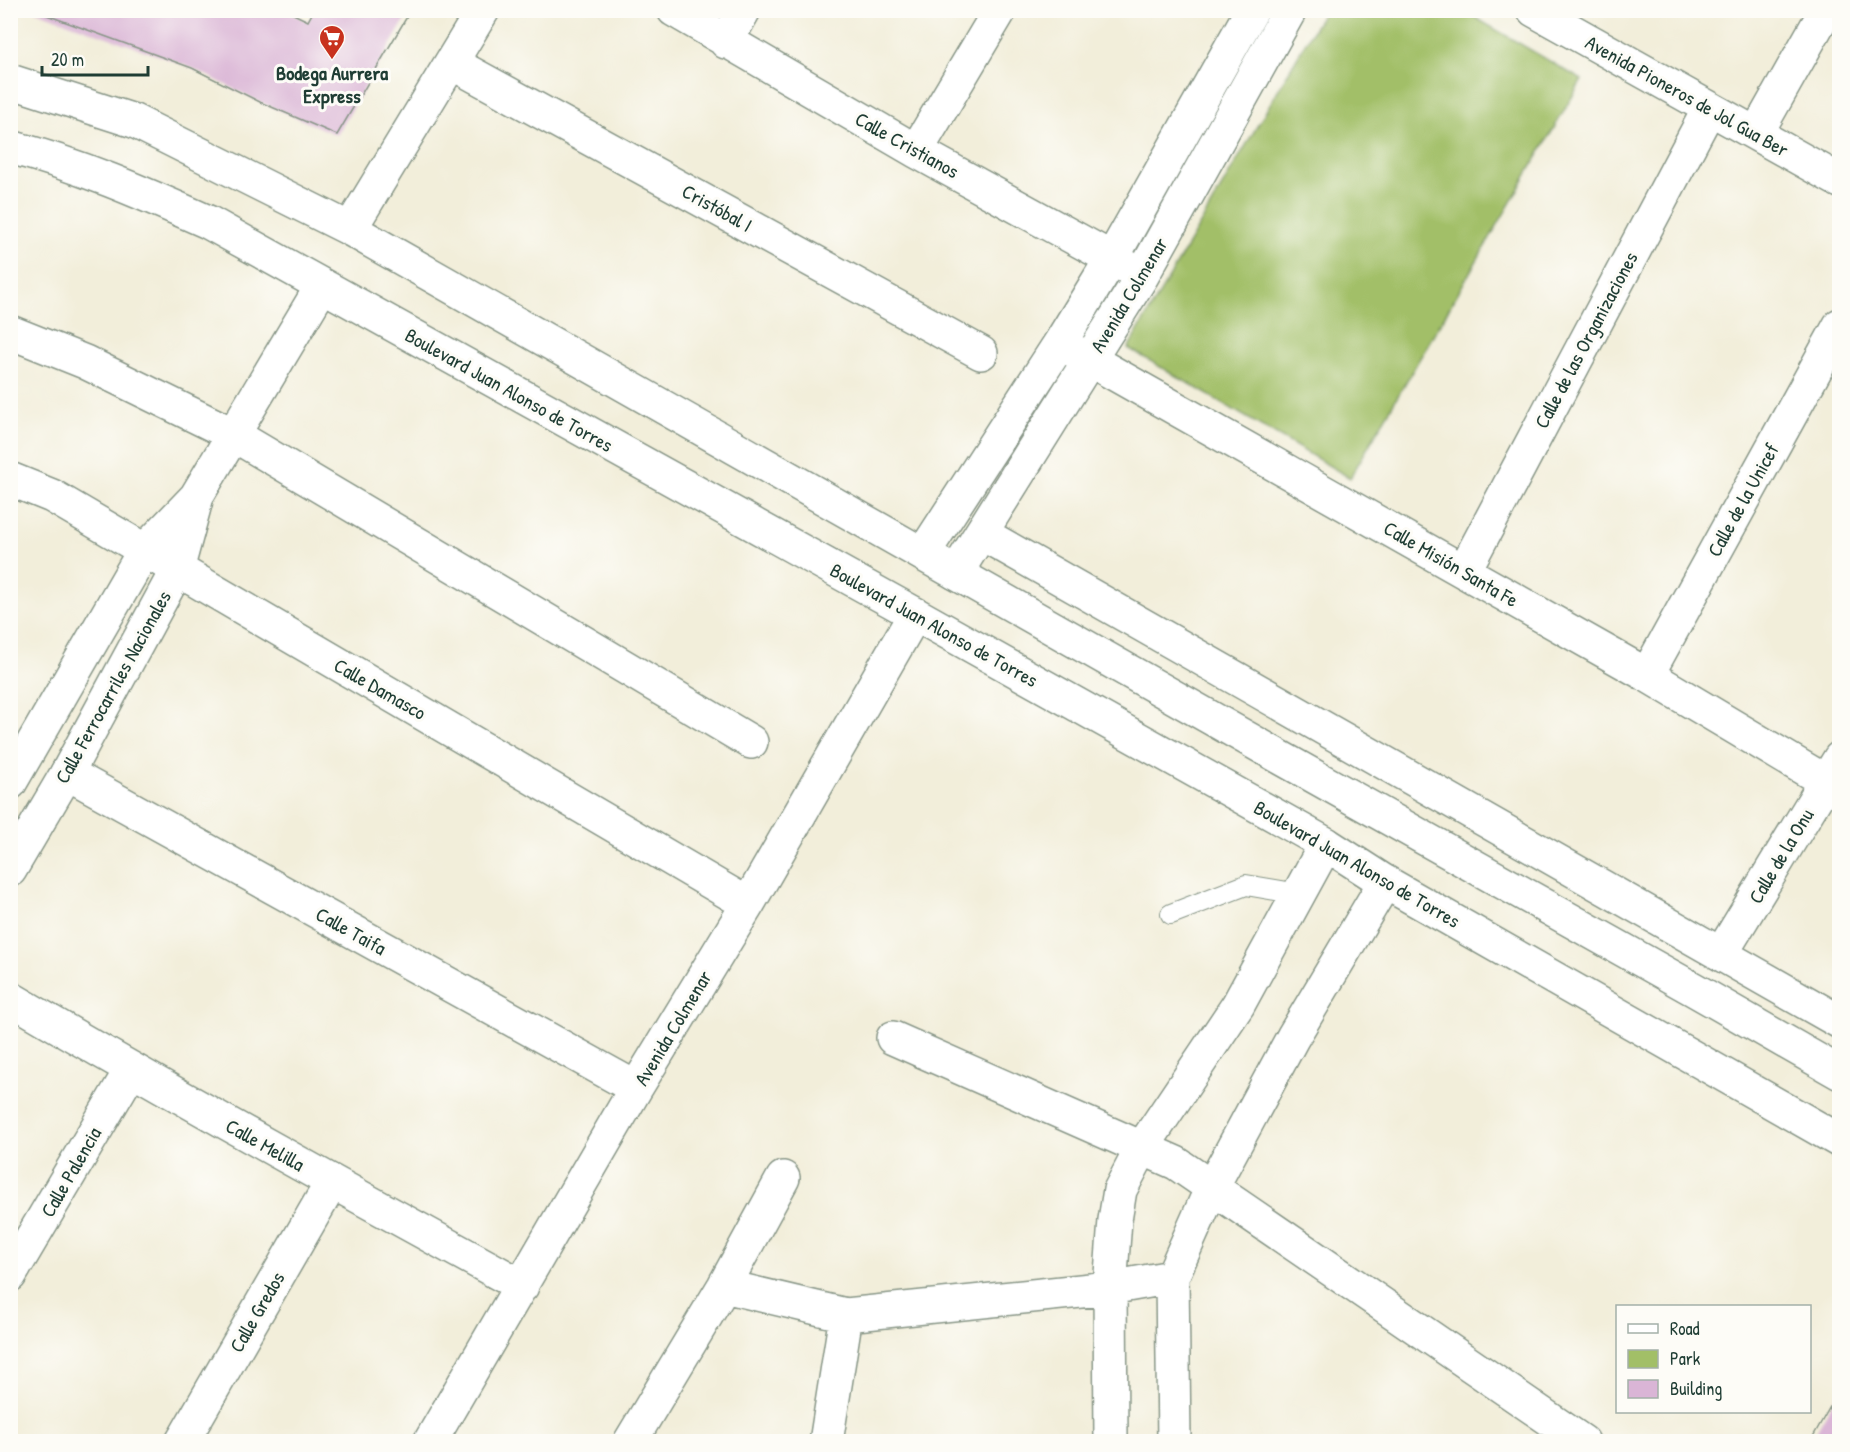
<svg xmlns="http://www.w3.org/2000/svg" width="1850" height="1452" font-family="'Patrick Hand',sans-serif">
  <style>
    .green { fill: #a2bf67; stroke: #607e4e; stroke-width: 1.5 }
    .building { fill: #dab5d6 }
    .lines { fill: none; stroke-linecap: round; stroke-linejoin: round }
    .lane-casing { stroke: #889687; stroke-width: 22 }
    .street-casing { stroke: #889687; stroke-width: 36 }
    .secondary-casing { stroke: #889687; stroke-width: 36 }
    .primary-casing { stroke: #889687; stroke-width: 36 }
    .lane { stroke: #fff; stroke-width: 20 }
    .street { stroke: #fff; stroke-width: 33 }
    .secondary { stroke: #fff; stroke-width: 33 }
    .primary { stroke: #fff; stroke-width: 33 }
    .labels { text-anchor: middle; stroke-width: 6; stroke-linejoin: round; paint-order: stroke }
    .poi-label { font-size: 20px; font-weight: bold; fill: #1f3d34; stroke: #fdfcf7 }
    .street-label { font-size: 20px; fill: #1f3d34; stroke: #fdfcf7 }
  </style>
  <rect width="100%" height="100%" fill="#fdfcf7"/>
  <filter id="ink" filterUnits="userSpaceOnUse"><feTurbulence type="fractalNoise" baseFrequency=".0167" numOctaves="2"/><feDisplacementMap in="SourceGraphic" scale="12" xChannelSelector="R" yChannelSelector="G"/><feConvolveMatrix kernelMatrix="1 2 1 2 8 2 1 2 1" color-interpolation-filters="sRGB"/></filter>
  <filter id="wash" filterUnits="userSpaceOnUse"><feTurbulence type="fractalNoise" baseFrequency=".008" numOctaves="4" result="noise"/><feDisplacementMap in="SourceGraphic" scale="24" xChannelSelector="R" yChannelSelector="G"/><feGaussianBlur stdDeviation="1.35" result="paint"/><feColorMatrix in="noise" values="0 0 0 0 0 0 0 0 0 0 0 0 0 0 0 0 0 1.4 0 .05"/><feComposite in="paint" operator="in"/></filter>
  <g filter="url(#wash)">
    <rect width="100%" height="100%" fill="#f2eeda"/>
    <path class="green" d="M 1324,11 L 1464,11 L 1582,80 L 1350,478 L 1128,348 Z"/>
    <g id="blocks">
      <path class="building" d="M 33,10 L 285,10 L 308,21 L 314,10 L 411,10 L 337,135 L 260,102 L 192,68 Z
        M 1840,1389 L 1840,1442 L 1810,1442 Z"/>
    </g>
  </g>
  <g filter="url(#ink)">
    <use href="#blocks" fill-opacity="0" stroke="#889687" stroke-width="1.5"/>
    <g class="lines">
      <defs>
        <path id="lane" d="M 1171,914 L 1246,885 L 1299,894"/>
        <path id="street" d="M 674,10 L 916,151 L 1129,268
          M 1534,10 L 1840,181
          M 726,42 L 744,10
          M 452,63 L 981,353
          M 1756,134 L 1826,10
          M 916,151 L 1000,10
          M 10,332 L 85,362 L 234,435 L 751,742
          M 1060,343 L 1647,675 L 1840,790
          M 10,479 L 52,496 L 748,904
          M 981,533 L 1840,1022
          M 923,554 L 1060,343 L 1112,258 L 1252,10
          M 1464,571 L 1709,109
          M 956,573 L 1142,276 L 1290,10
          M 1647,675 L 1840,325
          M 67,773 L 636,1088
          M 1721,954 L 1840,758
          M 10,998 C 179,1098 350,1192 522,1286
          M 893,1038 L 1176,1163 L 1583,1442
          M 10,1275 L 131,1070
          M 724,1286 L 846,1315
          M 182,1442 L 332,1182
          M 430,1442 L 636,1088 L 748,904 L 915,614
          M 630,1442 L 724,1286 L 783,1178
          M 826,1442 L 846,1315 L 1110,1288 L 1172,1277
          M 1111,1442 L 1110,1288 L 1115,1220 L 1120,1190 L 1142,1148 L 1238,1005 L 1326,844
          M 1174,1442 L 1172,1277 L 1212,1187 L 1293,1037 L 1385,882"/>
        <path id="secondary" d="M 350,229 L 483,10
          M 10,783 L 144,551 L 196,497 L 322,286
          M 10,870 L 67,773 L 177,570 L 196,500"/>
        <path id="primary" d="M 10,81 L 134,121 L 350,229 L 1278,756 L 1695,990 L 1840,1073
          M 10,147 C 79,165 143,193 208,222 L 915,614 L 1326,844 L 1385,882 L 1840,1141"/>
      </defs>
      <use href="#lane" class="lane-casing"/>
      <use href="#street" class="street-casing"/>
      <use href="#secondary" class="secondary-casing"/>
      <use href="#primary" class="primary-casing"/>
      <use href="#lane" class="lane"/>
      <use href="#street" class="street"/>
      <use href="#secondary" class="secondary"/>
      <use href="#primary" class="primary"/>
    </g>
  </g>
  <defs>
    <symbol id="supermarket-pin" viewBox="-11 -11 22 30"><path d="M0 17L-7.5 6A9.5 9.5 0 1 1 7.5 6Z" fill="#c8321e" stroke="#fdfcf7"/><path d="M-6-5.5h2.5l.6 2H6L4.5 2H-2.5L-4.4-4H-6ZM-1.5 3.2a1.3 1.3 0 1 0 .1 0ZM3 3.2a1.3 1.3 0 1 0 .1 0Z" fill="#fff"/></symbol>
  </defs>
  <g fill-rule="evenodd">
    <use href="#supermarket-pin" x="317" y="23" width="30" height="40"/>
  </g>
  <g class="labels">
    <g class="poi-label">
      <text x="332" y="80">Bodega Aurrera<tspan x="332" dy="23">Express</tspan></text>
    </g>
    <g class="street-label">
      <text transform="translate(1687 96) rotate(29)" y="7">Avenida Pioneros de Jol Gua Ber</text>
      <text transform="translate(907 145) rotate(29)" y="7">Calle Cristianos</text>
      <text transform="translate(717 208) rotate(29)" y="7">Cristóbal I</text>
      <text transform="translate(1129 295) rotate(-59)" y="7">Avenida Colmenar</text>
      <text transform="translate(1586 340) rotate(-62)" y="7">Calle de las Organizaciones</text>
      <text transform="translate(509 390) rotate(29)" y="7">Boulevard Juan Alonso de Torres</text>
      <text transform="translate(1743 500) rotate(-61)" y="7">Calle de la Unicef</text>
      <text transform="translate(1451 564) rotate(30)" y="7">Calle Misión Santa Fe</text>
      <text transform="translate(934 625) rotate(29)" y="7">Boulevard Juan Alonso de Torres</text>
      <text transform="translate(113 687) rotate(-61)" y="7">Calle Ferrocarriles Nacionales</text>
      <text transform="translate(380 689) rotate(30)" y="7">Calle Damasco</text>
      <text transform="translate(1781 856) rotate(-59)" y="7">Calle de la Onu</text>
      <text transform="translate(1357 864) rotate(30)" y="7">Boulevard Juan Alonso de Torres</text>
      <text transform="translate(351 931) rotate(29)" y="7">Calle Taifa</text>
      <text transform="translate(673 1028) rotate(-59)" y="7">Avenida Colmenar</text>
      <text transform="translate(265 1145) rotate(29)" y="7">Calle Melilla</text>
      <text transform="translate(71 1172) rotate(-60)" y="7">Calle Palencia</text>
      <text transform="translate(257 1312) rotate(-60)" y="7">Calle Gredos</text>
    </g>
  </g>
  <rect width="1850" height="1452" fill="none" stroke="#fdfcf7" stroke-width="36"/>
  <rect x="1616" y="1305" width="195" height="108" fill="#fdfcf7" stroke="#a4b0a9" stroke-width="1.5"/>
  <rect x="1628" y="1324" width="30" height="9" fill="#ffffff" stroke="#a4b0a9" stroke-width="1.5"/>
  <text x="1670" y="1335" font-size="18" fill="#1f3d34">Road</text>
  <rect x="1628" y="1350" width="30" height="18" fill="#a2bf67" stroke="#a4b0a9" stroke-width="1.5"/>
  <text x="1670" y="1365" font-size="18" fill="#1f3d34">Park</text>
  <rect x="1628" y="1380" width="30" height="18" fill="#dab5d6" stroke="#a4b0a9" stroke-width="1.5"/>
  <text x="1670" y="1395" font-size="18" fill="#1f3d34">Building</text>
  <path d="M42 66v9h106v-9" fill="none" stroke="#1f3d34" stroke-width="3"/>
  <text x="51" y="66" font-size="18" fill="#1f3d34" stroke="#fdfcf7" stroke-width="4.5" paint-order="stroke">20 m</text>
</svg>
